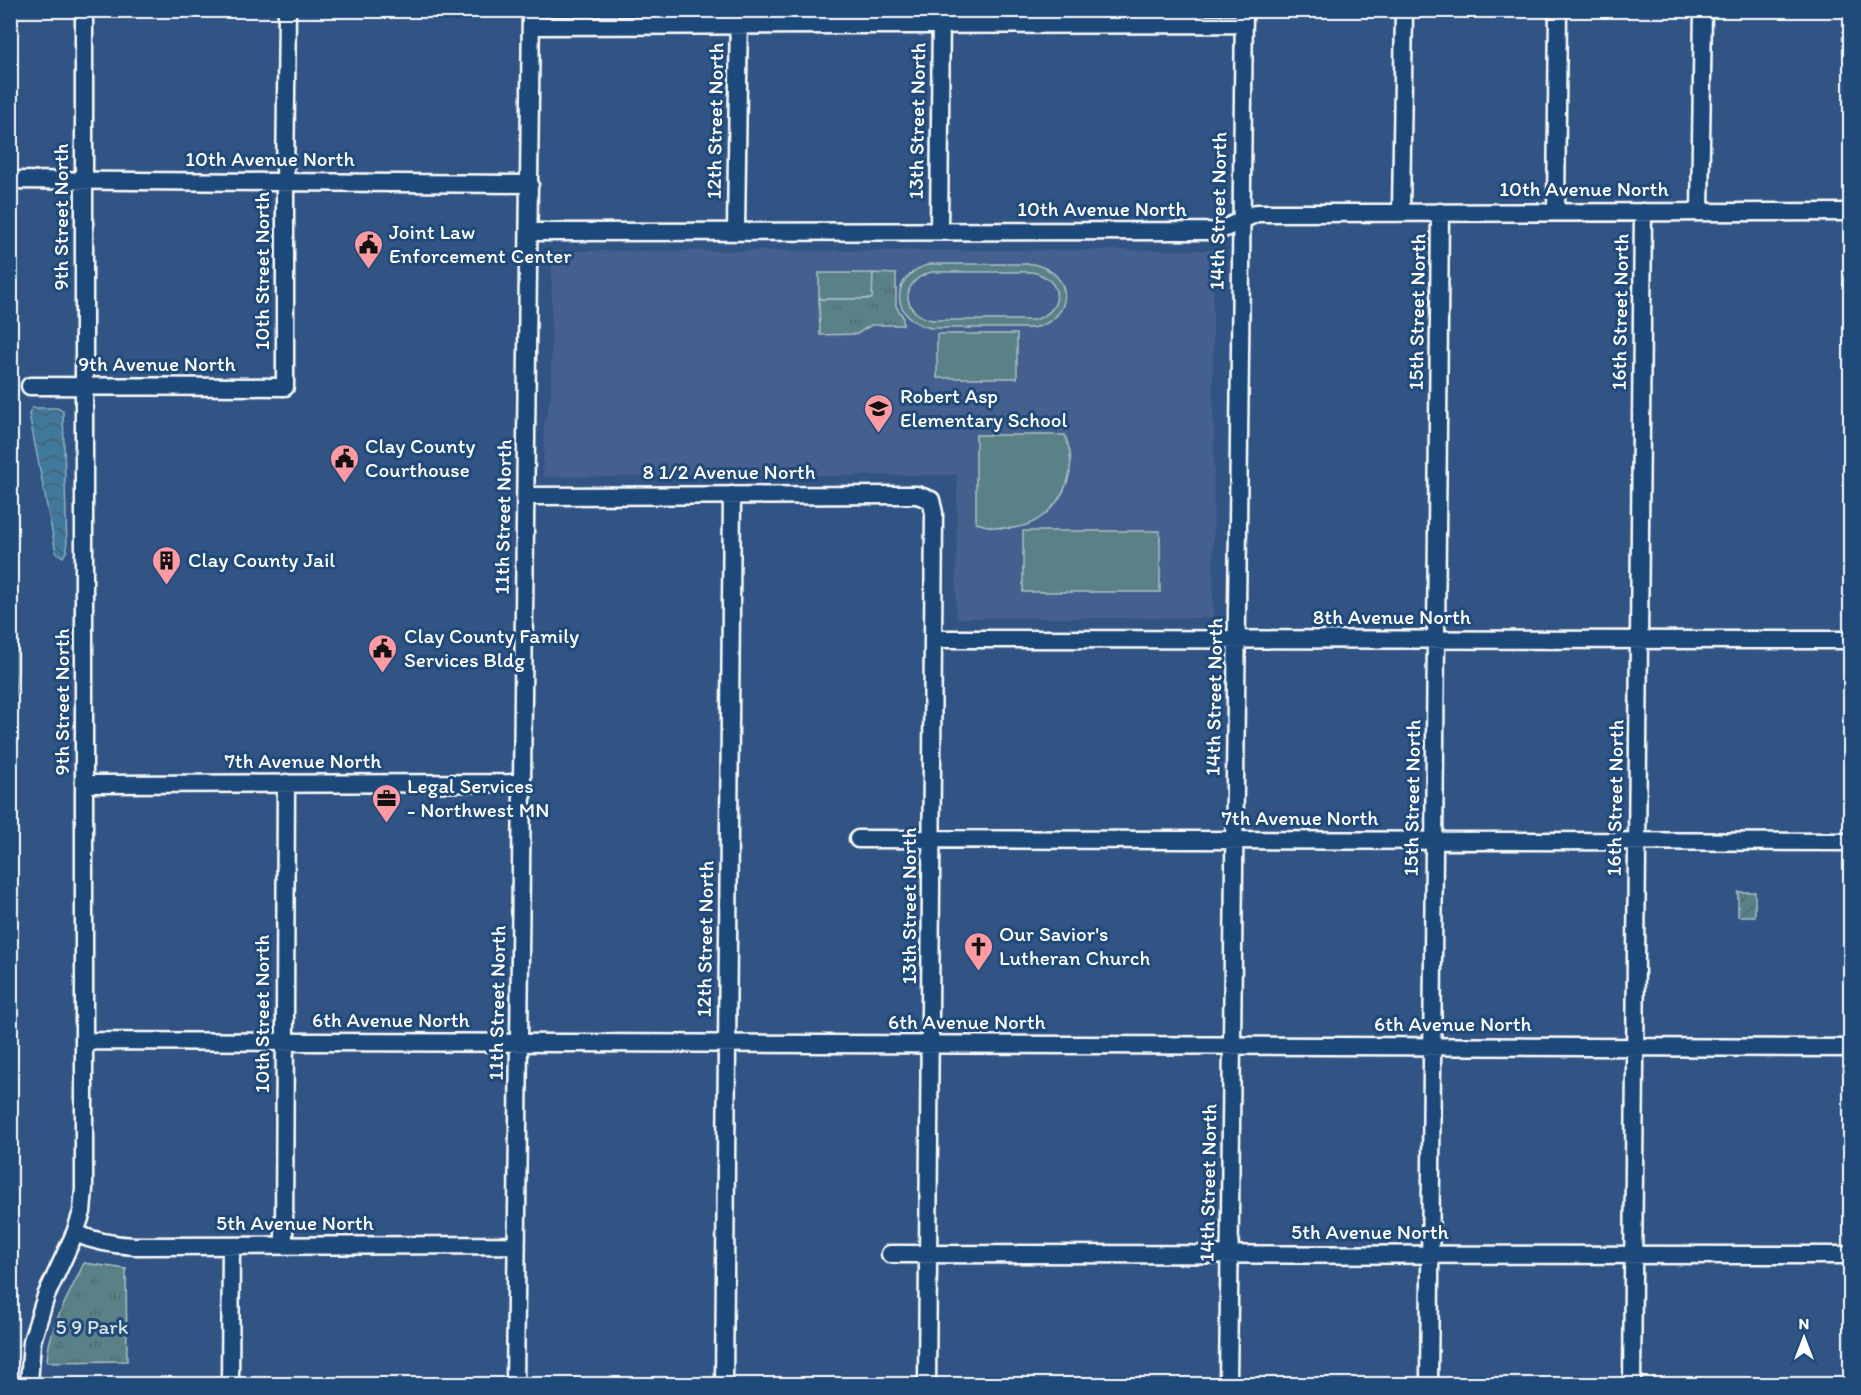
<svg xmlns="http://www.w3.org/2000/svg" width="1861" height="1395" font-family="Itim,sans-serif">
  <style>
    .built { fill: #44608e }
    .grass { fill: #5a8187; stroke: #acc0c3; stroke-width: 1.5; fill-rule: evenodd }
    .forest { fill: url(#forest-crowns); stroke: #acc0c3; stroke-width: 1.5 }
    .park { fill: url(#park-tufts); stroke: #acc0c3; stroke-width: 1.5 }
    .garden { fill: url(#garden-furrows); stroke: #acc0c3; stroke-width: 1.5 }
    .water { fill: url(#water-waves); stroke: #8dafc3; stroke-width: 1.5 }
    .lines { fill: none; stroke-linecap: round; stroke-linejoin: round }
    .minor-casing { stroke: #fff; stroke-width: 21 }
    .minor { stroke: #1f4a7a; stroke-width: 16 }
    .labels { text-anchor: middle; stroke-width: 6; stroke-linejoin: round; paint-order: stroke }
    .street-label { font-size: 21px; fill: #fff; stroke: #1f4a7a }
    .poi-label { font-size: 21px; fill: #fff; stroke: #1f4a7a; text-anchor: start }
    .park-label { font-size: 21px; fill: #d6e0e1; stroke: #1f4a7a }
  </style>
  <defs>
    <pattern id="forest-crowns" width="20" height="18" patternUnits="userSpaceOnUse" patternTransform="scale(1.5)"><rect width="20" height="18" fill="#5a8187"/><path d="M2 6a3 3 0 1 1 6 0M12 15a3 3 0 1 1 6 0" fill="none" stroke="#54696c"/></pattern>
    <pattern id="park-tufts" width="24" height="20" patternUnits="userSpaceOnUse" patternTransform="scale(1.5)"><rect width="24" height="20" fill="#5a8187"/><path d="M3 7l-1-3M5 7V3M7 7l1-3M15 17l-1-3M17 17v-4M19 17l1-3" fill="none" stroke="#54696c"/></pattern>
    <pattern id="garden-furrows" width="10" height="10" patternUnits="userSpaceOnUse" patternTransform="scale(1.5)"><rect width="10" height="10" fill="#5a8187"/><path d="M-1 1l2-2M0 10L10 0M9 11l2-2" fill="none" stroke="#54696c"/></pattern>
    <pattern id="water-waves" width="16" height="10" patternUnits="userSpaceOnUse" patternTransform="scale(1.5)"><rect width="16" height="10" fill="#41799b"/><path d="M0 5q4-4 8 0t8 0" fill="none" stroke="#466274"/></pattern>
  </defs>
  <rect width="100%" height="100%" fill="#315484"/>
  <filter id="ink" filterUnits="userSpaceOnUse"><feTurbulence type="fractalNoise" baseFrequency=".0167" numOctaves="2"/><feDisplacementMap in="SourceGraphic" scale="12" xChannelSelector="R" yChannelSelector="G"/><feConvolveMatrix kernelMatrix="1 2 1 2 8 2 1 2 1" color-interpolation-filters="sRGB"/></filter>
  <g filter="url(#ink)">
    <path class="built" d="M 1217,250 L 1217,261 L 1213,272 L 1213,393 L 1214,440 L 1213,618 L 956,618 L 957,475 L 543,477 L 544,426 L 551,394 L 552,251 Z"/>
    <path class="grass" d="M 931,264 L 1033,264 C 1075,273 1075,319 1033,328 L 931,328 C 889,319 889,274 931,264 ZM 932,272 L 1032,272 C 1065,279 1064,313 1033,320 L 932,320 C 900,313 900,280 932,272 Z
      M 819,273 L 873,273 L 873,299 L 819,299 Z
      M 937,334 L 1017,334 L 1017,378 L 937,378 Z
      M 976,435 L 1065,435 C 1067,441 1069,447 1070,453 C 1075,488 1048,524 1013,528 C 1000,529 989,527 976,523 Z
      M 1023,531 L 1160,531 L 1160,592 L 1023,592 Z"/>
    <path class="forest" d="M 11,625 L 18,636 L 18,670 L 13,710 L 11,715 Z"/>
    <path class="park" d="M 873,273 L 896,274 L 896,306 L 903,317 L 903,325 L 871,325 L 857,334 L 820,335 L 819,299 L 872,299 Z
      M 84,1263 L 126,1269 L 127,1361 L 47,1362 C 48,1327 70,1294 84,1263 Z"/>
    <path class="garden" d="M 1738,892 L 1755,892 L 1755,916 L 1738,916 Z"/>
    <path class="water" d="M 32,408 L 57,408 L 63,411 L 67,550 L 63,557 L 56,552 L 29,414 Z"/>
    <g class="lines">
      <defs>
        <path id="minor" d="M 531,26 L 1244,24
          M 10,180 L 530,184
          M 1700,211 L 1703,10
          M 1401,212 L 1404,10
          M 1556,212 L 1558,10
          M 736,231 L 739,10
          M 939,231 L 941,10
          M 530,232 L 1219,231 L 1257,213 L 1850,212
          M 30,386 L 285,387 L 285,181 L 287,10
          M 526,496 L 907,495 L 917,495 L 931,500 L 934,513 L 927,1384
          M 933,639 L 1850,640
          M 84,784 L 522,783
          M 858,839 L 1850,842
          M 84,1041 L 1850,1048
          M 75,1233 C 95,1242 114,1245 135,1246 L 516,1245
          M 284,1245 L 286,783
          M 890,1254 L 1850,1255
          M 29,1384 L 32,1341 L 46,1296 L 75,1233 L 82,1212 L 84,1189 L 84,10
          M 230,1384 L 231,1246
          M 515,1384 L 531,10
          M 724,1384 L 732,495
          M 1228,1384 L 1244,10
          M 1429,1384 L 1440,212
          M 1632,1384 L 1643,212"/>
      </defs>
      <use href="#minor" class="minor-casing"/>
      <use href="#minor" class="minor"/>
    </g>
  </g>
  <defs>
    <symbol id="civic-pin" viewBox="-11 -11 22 30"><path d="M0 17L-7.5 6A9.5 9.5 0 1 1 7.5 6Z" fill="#ff9aa2" stroke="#1f4a7a"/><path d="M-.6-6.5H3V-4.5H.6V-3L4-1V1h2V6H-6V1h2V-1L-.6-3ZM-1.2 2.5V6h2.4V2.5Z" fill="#111"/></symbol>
    <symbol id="school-pin" viewBox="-11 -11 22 30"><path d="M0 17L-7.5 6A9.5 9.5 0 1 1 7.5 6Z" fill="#ff9aa2" stroke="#1f4a7a"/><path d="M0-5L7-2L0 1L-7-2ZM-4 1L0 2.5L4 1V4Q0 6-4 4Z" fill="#111"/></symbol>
    <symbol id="building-pin" viewBox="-11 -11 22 30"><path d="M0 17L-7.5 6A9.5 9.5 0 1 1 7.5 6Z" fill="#ff9aa2" stroke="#1f4a7a"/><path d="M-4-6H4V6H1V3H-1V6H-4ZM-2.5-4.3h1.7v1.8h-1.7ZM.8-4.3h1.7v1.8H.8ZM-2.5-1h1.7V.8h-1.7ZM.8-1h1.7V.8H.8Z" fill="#111"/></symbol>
    <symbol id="office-pin" viewBox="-11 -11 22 30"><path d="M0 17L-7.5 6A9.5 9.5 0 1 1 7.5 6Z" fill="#ff9aa2" stroke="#1f4a7a"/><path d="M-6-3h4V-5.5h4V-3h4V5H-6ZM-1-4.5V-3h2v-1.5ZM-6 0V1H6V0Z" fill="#111"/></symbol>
    <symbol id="church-pin" viewBox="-11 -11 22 30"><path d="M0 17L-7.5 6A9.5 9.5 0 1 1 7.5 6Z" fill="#ff9aa2" stroke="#1f4a7a"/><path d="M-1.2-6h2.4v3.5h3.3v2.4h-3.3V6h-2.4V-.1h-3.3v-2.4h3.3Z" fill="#111"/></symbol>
  </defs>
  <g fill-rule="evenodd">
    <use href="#civic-pin" x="352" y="228" width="33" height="45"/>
    <use href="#school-pin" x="862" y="392" width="33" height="45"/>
    <use href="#civic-pin" x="328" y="442" width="33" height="45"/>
    <use href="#building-pin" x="150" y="544" width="33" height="45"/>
    <use href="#civic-pin" x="366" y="632" width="33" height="45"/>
    <use href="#office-pin" x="370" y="782" width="33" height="45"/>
    <use href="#church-pin" x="962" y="930" width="33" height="45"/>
  </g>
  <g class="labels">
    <g class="street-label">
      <text transform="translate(715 121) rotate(-89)" y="7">12th Street North</text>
      <text transform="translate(917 121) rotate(-89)" y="7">13th Street North</text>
      <text x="270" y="166">10th Avenue North</text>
      <text x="1584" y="196">10th Avenue North</text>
      <text x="1102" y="216">10th Avenue North</text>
      <text transform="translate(1218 211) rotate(-89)" y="7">14th Street North</text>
      <text transform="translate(61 217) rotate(-90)" y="7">9th Street North</text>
      <text transform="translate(262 271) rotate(-90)" y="7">10th Street North</text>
      <text transform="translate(1417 312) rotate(-89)" y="7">15th Street North</text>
      <text transform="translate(1620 312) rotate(-89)" y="7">16th Street North</text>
      <text x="157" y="371">9th Avenue North</text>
      <text x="729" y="479">8 1/2 Avenue North</text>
      <text transform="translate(503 517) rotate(-89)" y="7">11th Street North</text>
      <text x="1392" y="624">8th Avenue North</text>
      <text transform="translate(1214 697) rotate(-89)" y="7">14th Street North</text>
      <text transform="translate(62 702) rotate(-90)" y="7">9th Street North</text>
      <text x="303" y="768">7th Avenue North</text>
      <text transform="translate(1412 798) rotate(-89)" y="7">15th Street North</text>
      <text transform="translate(1615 798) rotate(-89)" y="7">16th Street North</text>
      <text x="1300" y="825">7th Avenue North</text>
      <text transform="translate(909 906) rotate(-90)" y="7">13th Street North</text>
      <text transform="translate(705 939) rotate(-89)" y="7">12th Street North</text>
      <text transform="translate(497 1003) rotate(-89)" y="7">11th Street North</text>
      <text transform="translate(262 1014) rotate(-90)" y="7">10th Street North</text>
      <text x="391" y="1027">6th Avenue North</text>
      <text x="967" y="1029">6th Avenue North</text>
      <text x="1453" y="1031">6th Avenue North</text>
      <text transform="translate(1208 1183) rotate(-89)" y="7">14th Street North</text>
      <text x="295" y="1230">5th Avenue North</text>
      <text x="1370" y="1239">5th Avenue North</text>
    </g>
    <g class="poi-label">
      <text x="389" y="239">Joint Law<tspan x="389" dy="24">Enforcement Center</tspan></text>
      <text x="900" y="403">Robert Asp<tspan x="900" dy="24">Elementary School</tspan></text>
      <text x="365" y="453">Clay County<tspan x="365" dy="24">Courthouse</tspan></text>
      <text x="188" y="567">Clay County Jail</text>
      <text x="404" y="643">Clay County Family<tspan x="404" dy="24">Services Bldg</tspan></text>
      <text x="407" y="793">Legal Services<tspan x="407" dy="24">- Northwest MN</tspan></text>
      <text x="999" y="941">Our Savior's<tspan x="999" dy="24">Lutheran Church</tspan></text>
    </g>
    <g class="park-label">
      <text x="92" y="1334">5 9 Park</text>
    </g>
  </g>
  <rect width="1861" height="1395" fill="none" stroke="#1f4a7a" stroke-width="36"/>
  <rect x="18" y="18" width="1825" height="1359" fill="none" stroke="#fff" stroke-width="2" filter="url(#ink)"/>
  <g transform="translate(1804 1338)" stroke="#1f4a7a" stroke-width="4.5" paint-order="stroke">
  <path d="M0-4.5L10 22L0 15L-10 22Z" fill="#ffffff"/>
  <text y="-9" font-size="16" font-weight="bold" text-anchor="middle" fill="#ffffff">N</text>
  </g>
</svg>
